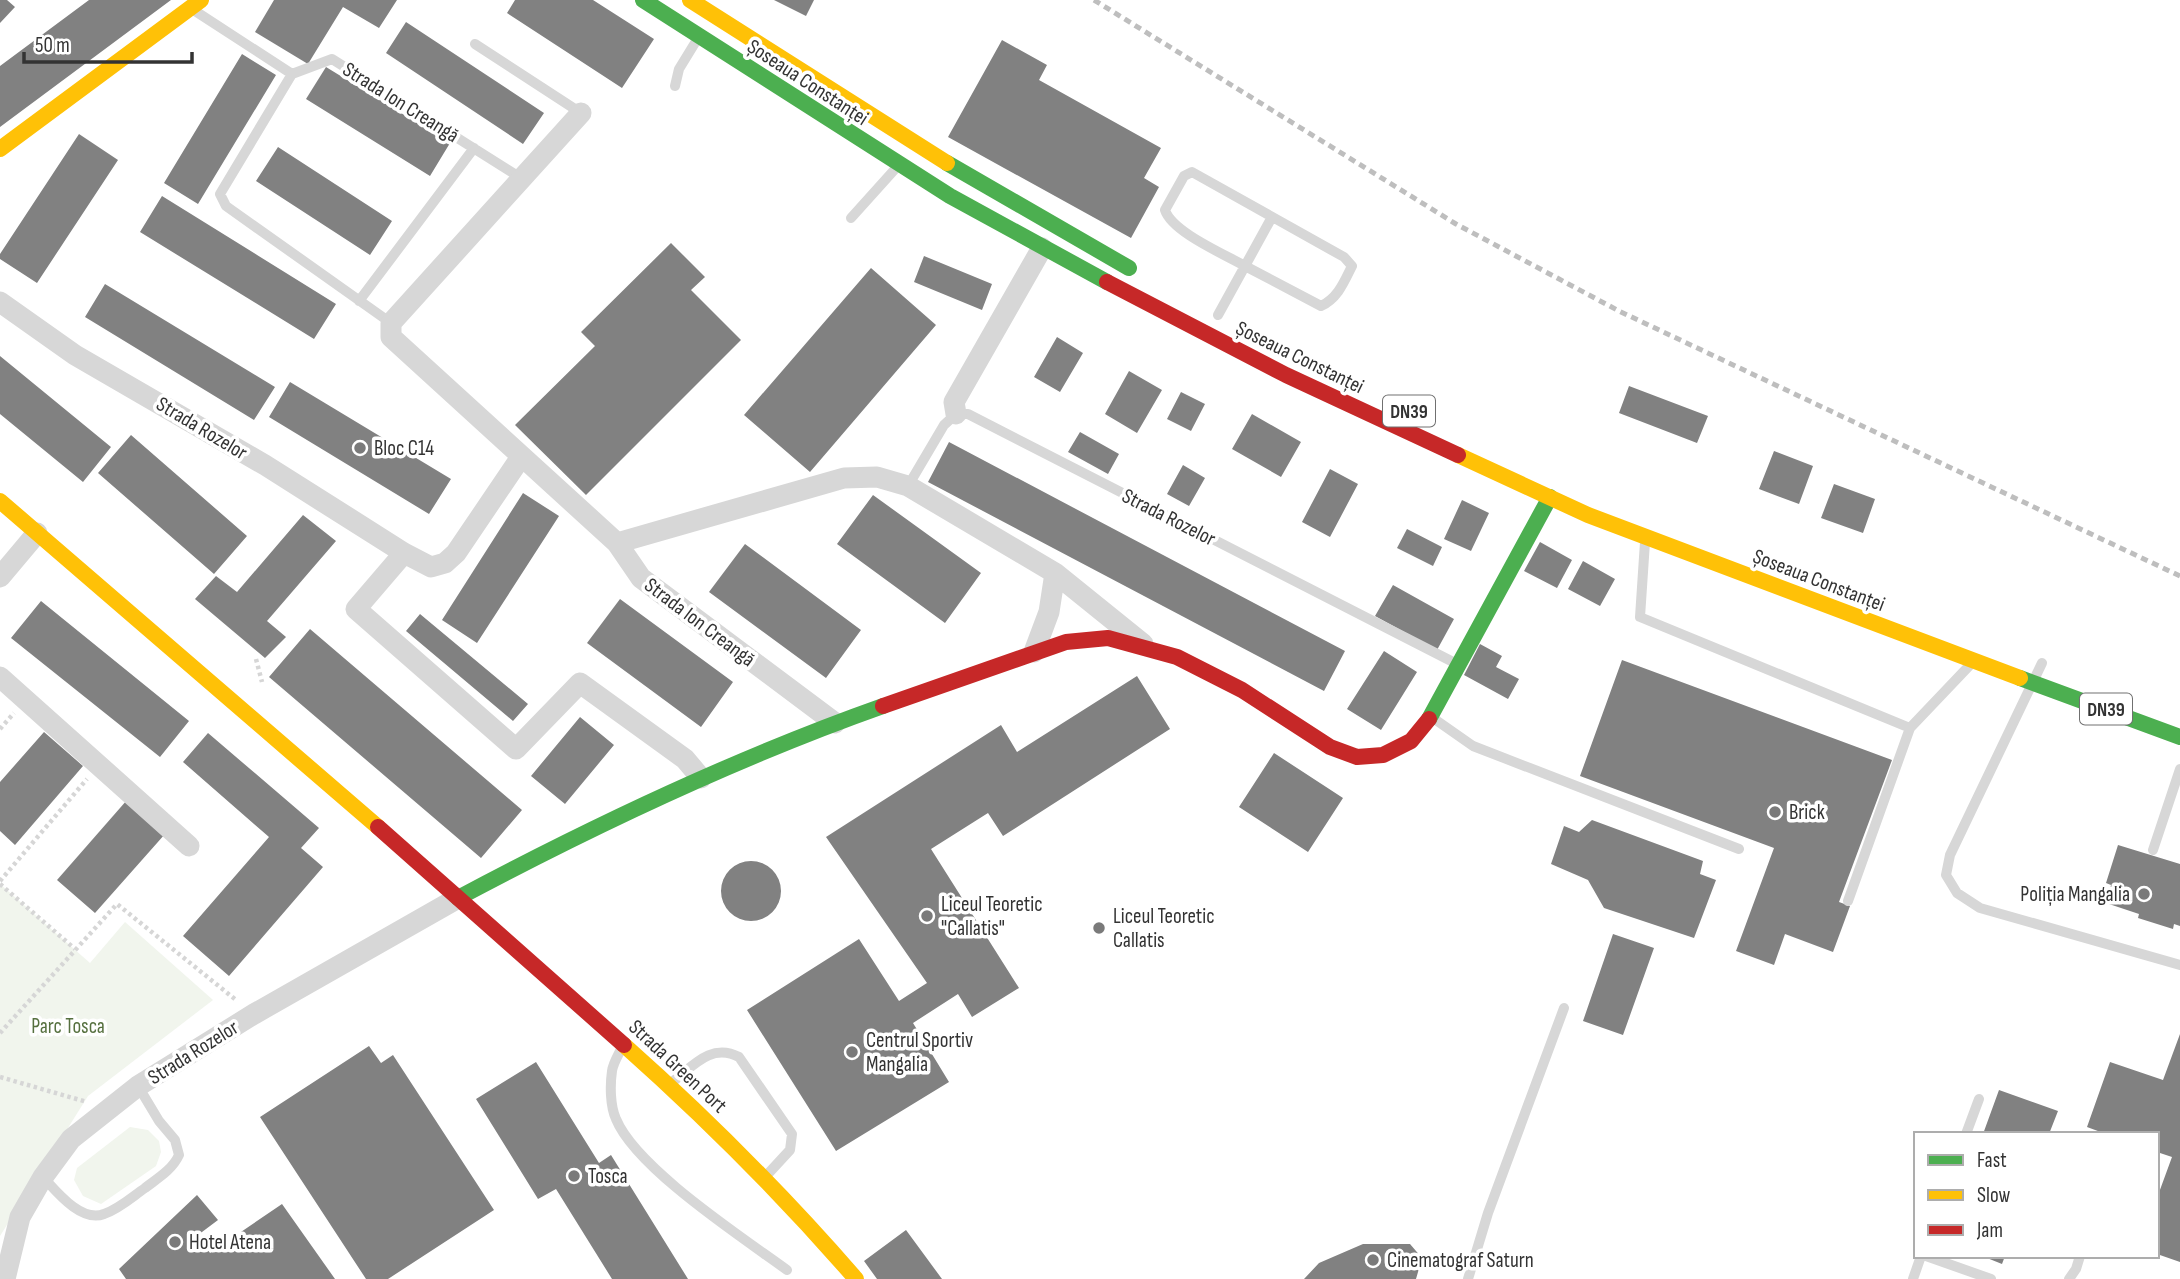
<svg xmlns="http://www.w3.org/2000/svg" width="2180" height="1279" font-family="'Sofia Sans Condensed',sans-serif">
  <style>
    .green { fill: #f1f5ed }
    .building { fill: #818181 }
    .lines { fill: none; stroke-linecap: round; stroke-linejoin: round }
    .path { stroke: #d6d6d6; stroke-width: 4.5; stroke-dasharray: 3.5 3.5; stroke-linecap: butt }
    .lane { stroke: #d7d7d7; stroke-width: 10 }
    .street { stroke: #d7d7d7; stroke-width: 21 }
    .fast { stroke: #4caf50; stroke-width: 16 }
    .slow { stroke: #ffc107; stroke-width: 16 }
    .jam { stroke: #c62828; stroke-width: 16 }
    .rail { stroke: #bebebe; stroke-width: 5; stroke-dasharray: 7 5; stroke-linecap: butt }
    .poi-dot { fill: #7a7a7a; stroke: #fff; stroke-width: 2.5 }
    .labels { text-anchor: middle; stroke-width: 7; stroke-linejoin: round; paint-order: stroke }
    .shield { fill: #fff; stroke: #707070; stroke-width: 2 }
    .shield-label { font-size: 19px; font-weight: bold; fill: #333 }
    .street-label { font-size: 21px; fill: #333; stroke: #fff }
    .poi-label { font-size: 21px; fill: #333; stroke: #fff; text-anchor: start }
    .park-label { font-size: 21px; fill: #56703f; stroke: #fff }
  </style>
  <rect width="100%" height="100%" fill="#fff"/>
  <path class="green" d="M 0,884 L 90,963 L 125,922 L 213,1000 L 88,1096 L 0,1236 Z
    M 130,1127 L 148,1130 L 159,1141 L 161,1152 L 156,1166 L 101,1204 L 83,1196 L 74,1180 L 77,1168 Z"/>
  <path class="building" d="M 0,0 L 7,0 L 15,7 L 0,23 Z
    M 89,0 L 171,0 L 0,127 L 0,66 Z
    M 274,0 L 397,0 L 379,28 L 343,7 L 308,64 L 255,32 Z
    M 515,0 L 593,0 L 654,39 L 622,88 L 507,13 Z
    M 774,0 L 814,0 L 806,16 Z
    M 406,22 L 544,113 L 523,144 L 386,53 Z
    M 1002,40 L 1047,65 L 1039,80 L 1161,148 L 1144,178 L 1159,187 L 1131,238 L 948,137 Z
    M 242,54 L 276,75 L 198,204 L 164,183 Z
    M 326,67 L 450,143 L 430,176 L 306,99 Z
    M 79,134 L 118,160 L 37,283 L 0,259 L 0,254 Z
    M 278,147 L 392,221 L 370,255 L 256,181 Z
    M 162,196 L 336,304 L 314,339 L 140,232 Z
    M 671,243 L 705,277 L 691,290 L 741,340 L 586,495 L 515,425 L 595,346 L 581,332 Z
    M 924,256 L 992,284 L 982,310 L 914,282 Z
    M 871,268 L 936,325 L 810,472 L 744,415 Z
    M 105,284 L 275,387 L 254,420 L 85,317 Z
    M 1057,337 L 1083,353 L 1060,392 L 1034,377 Z
    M 0,356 L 111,447 L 83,482 L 0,414 Z
    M 1129,371 L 1162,390 L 1137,433 L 1105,414 Z
    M 290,382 L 451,479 L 429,514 L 269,417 Z
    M 1629,386 L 1708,416 L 1697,443 L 1619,413 Z
    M 1181,392 L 1205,404 L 1191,431 L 1167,419 Z
    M 1252,414 L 1301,442 L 1281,477 L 1232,449 Z
    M 1080,432 L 1119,454 L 1108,474 L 1068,452 Z
    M 131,435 L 247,536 L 214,574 L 98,473 Z
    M 949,442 L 1345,651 L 1324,691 L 928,482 Z
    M 1774,451 L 1813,466 L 1799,504 L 1759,489 Z
    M 1183,465 L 1205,478 L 1189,506 L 1167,494 Z
    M 1330,469 L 1358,484 L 1330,537 L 1302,522 Z
    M 1834,484 L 1875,499 L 1863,533 L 1821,518 Z
    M 523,493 L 559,516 L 477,643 L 442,620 Z
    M 873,495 L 981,573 L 945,623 L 837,544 Z
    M 1462,500 L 1489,513 L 1471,551 L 1444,539 Z
    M 303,515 L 336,541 L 267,621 L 286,637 L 265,658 L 195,599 L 216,576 L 237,592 Z
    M 1407,529 L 1442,547 L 1433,566 L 1397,548 Z
    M 1540,542 L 1572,560 L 1557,588 L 1524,571 Z
    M 745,544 L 861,630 L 826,678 L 709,592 Z
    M 1583,561 L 1615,579 L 1600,606 L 1568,589 Z
    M 1393,585 L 1454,619 L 1437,650 L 1375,616 Z
    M 620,599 L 733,682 L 701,727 L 587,643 Z
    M 41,601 L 189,721 L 160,757 L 11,638 Z
    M 420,614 L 528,704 L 513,721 L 406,631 Z
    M 310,629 L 522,810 L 481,858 L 269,677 Z
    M 1480,644 L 1502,656 L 1496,667 L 1519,679 L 1508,699 L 1464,675 Z
    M 1384,651 L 1417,672 L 1381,730 L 1347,709 Z
    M 1622,660 L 1892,760 L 1839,902 L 1850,906 L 1833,952 L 1785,934 L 1774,965 L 1736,951 L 1774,848 L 1580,776 Z
    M 1137,676 L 1170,729 L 1003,836 L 988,813 L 931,849 L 1019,988 L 972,1017 L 958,994 L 913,1023 L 949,1082 L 836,1151 L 747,1010 L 859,939 L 899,1001 L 927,983 L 826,837 L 1001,725 L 1017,752 Z
    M 580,717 L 614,745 L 565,804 L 531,776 Z
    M 44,732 L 83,766 L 15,845 L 0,831 L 0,782 Z
    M 208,733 L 319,828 L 301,848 L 323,867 L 229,976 L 183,936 L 269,837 L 183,762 Z
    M 1274,753 L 1343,798 L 1308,852 L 1239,807 Z
    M 127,800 L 165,834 L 95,913 L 57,880 Z
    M 1592,820 L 1703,861 L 1700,874 L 1716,880 L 1694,938 L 1604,908 L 1588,880 L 1551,864 L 1564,826 L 1579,832 Z
    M 2118,845 L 2180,864 L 2180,926 L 2174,924 L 2173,929 L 2138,918 L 2139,914 L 2106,903 L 2111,885 L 2106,883 Z
    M721 891a30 30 0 1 1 60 0a30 30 0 1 1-60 0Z
    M 1613,934 L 1654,948 L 1623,1035 L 1583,1021 Z
    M 2180,1034 L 2180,1262 L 2157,1254 L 2157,1198 L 2172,1157 L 2157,1152 L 2157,1134 L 2106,1134 L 2087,1127 L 2110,1062 L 2163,1080 Z
    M 369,1046 L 381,1063 L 393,1055 L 494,1210 L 388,1279 L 366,1279 L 260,1117 Z
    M 536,1062 L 599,1163 L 611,1155 L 688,1279 L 612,1279 L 556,1189 L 538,1199 L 476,1099 Z
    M 1999,1090 L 2058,1111 L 2049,1134 L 1983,1134 Z
    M 197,1195 L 218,1220 L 198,1235 L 210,1253 L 282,1204 L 335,1279 L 126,1279 L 119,1269 Z
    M 906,1230 L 942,1279 L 877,1279 L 864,1261 Z
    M 1363,1244 L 1410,1244 L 1422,1258 L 1416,1279 L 1304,1279 L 1319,1263 Z
    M 1982,1256 L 2005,1256 L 2002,1264 Z"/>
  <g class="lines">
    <path class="path" d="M 256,659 L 262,682
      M 0,729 L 14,713
      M 0,881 L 87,779
      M 0,884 L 75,949
      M 0,1033 L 117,904 L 236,1000
      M 0,1077 L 87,1102"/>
    <path class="lane" d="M 192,9 L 292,74
      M 475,44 L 581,113
      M 675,86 L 679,69 L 698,38
      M 851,218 L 896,168
      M 359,301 L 474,148
      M 1218,315 L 1245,266 L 1321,306 C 1338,298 1344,282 1352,266 L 1344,257 L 1192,172 L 1184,176 L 1165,210 C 1172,232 1224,254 1245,266 L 1272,217
      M 391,323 L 226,206 L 220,194 L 292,74 L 332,59 L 521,178
      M 908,486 L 944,425 L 956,414 L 968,414 L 1457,664
      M 1645,542 L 1640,617 L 1910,728 L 1969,666
      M 2042,663 L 1950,855 L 1946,875 L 1957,893 L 1980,908 L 2180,965
      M 1433,718 L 1473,746 L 1739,849
      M 2153,850 L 2180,769
      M 1848,901 L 1910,728
      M 622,1047 C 619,1054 613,1063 612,1071 C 610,1085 610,1106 616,1119 C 636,1168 742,1237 787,1270
      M 671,1083 C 692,1067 711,1042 739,1057 L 792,1134 L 790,1150 L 766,1176
      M 1966,1134 L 1979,1099
      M 43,1177 C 56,1191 81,1223 104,1214 C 119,1209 132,1197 145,1188 C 158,1178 172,1170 179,1155 L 175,1140 L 159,1121 L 138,1086
      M 1926,1256 L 1991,1279
      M 1468,1279 L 1488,1213 L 1564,1008
      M 1913,1279 L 1921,1256
      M 2069,1279 L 2076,1269 L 2080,1256"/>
    <path class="street" d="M 581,113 L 391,323 L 391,337 L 617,543 L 641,578 L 835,723
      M 0,302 L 75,355 L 265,465 L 404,553 L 431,567 L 445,563 L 456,553 L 521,457
      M 956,414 L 954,402 L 1042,248
      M 617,543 L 844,478 L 877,477 L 908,486 L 1055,573 L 1049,612 L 1034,652
      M 404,553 L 356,609 L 516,749 L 580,683 L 685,759 L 701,778
      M 1055,573 L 1143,644
      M 0,577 L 37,533
      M 0,677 L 189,846
      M 5,1279 L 20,1217 L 43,1177 L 71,1139 L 138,1086 L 254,1014 L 458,898"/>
    <path class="fast" d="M 643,0 L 950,196 L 1107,282
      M 947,163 L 1129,268
      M 2020,678 L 2180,737
      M 1429,719 L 1550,497
      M 458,898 C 595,825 736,758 883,706"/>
    <path class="slow" d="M 690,0 L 947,163
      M 0,149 L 201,0
      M 1458,455 L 1588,515 L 2020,678
      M 0,501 L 378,827
      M 624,1045 C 706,1118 784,1196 856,1279"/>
    <path class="jam" d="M 1107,282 L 1286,375 L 1458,455
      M 883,706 L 1066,642 L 1108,638 L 1177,657 L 1242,690 L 1330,747 L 1357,757 L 1383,755 L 1411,741 L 1429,719
      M 378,827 L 624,1045"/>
    <path class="rail" d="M 1094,0 L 1456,224 L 1619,311 L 2180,576"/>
  </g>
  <g class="poi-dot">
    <circle cx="360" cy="448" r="7"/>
    <circle cx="1775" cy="812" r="7"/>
    <circle cx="2144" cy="894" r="7"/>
    <circle cx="927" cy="916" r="7"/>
    <circle cx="1099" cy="928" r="7"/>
    <circle cx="852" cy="1052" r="7"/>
    <circle cx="574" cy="1176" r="7"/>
    <circle cx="175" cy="1242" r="7"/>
    <circle cx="1373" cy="1260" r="7"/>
  </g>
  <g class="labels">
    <g class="shield">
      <rect x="1383" y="395.5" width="52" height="31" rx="5"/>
      <rect x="2080" y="693.5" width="52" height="31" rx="5"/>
    </g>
    <g class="shield-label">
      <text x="1409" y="418">DN39</text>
      <text x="2106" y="716">DN39</text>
    </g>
    <g class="street-label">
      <text transform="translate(808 82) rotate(33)" y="7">Șoseaua Constanței</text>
      <text transform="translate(401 102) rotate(32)" y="7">Strada Ion Creangă</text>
      <text transform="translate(1300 357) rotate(26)" y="7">Șoseaua Constanței</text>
      <text transform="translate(202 428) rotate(31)" y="7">Strada Rozelor</text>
      <text transform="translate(1169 517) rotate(27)" y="7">Strada Rozelor</text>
      <text transform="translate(1819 580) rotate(21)" y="7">Șoseaua Constanței</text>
      <text transform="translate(700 622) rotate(37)" y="7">Strada Ion Creangă</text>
      <text transform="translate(193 1052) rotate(-32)" y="7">Strada Rozelor</text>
      <text transform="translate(678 1066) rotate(43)" y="7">Strada Green Port</text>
    </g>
    <g class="poi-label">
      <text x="374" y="455">Bloc C14</text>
      <text x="1789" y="819">Brick</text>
      <text x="2130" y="901" text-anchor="end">Poliția Mangalia</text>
      <text x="941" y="911">Liceul Teoretic<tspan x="941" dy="24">"Callatis"</tspan></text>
      <text x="1113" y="923">Liceul Teoretic<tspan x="1113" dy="24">Callatis</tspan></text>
      <text x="866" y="1047">Centrul Sportiv<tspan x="866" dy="24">Mangalia</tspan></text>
      <text x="588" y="1183">Tosca</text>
      <text x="189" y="1249">Hotel Atena</text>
      <text x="1387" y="1267">Cinematograf Saturn</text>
    </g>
    <g class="park-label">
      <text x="68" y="1033">Parc Tosca</text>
    </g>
  </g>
  <rect x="1914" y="1132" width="245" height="126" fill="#ffffff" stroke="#adadad" stroke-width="2"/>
  <rect x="1928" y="1155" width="35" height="10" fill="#4caf50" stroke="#adadad" stroke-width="2"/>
  <text x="1977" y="1167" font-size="21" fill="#333333">Fast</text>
  <rect x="1928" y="1190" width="35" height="10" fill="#ffc107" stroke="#adadad" stroke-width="2"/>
  <text x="1977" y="1202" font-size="21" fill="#333333">Slow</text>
  <rect x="1928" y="1225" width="35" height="10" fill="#c62828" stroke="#adadad" stroke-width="2"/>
  <text x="1977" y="1237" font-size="21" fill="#333333">Jam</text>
  <path d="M24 52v10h168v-10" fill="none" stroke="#333333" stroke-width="3.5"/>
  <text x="35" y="52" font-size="21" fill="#333333" stroke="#ffffff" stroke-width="5" paint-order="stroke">50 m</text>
</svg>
